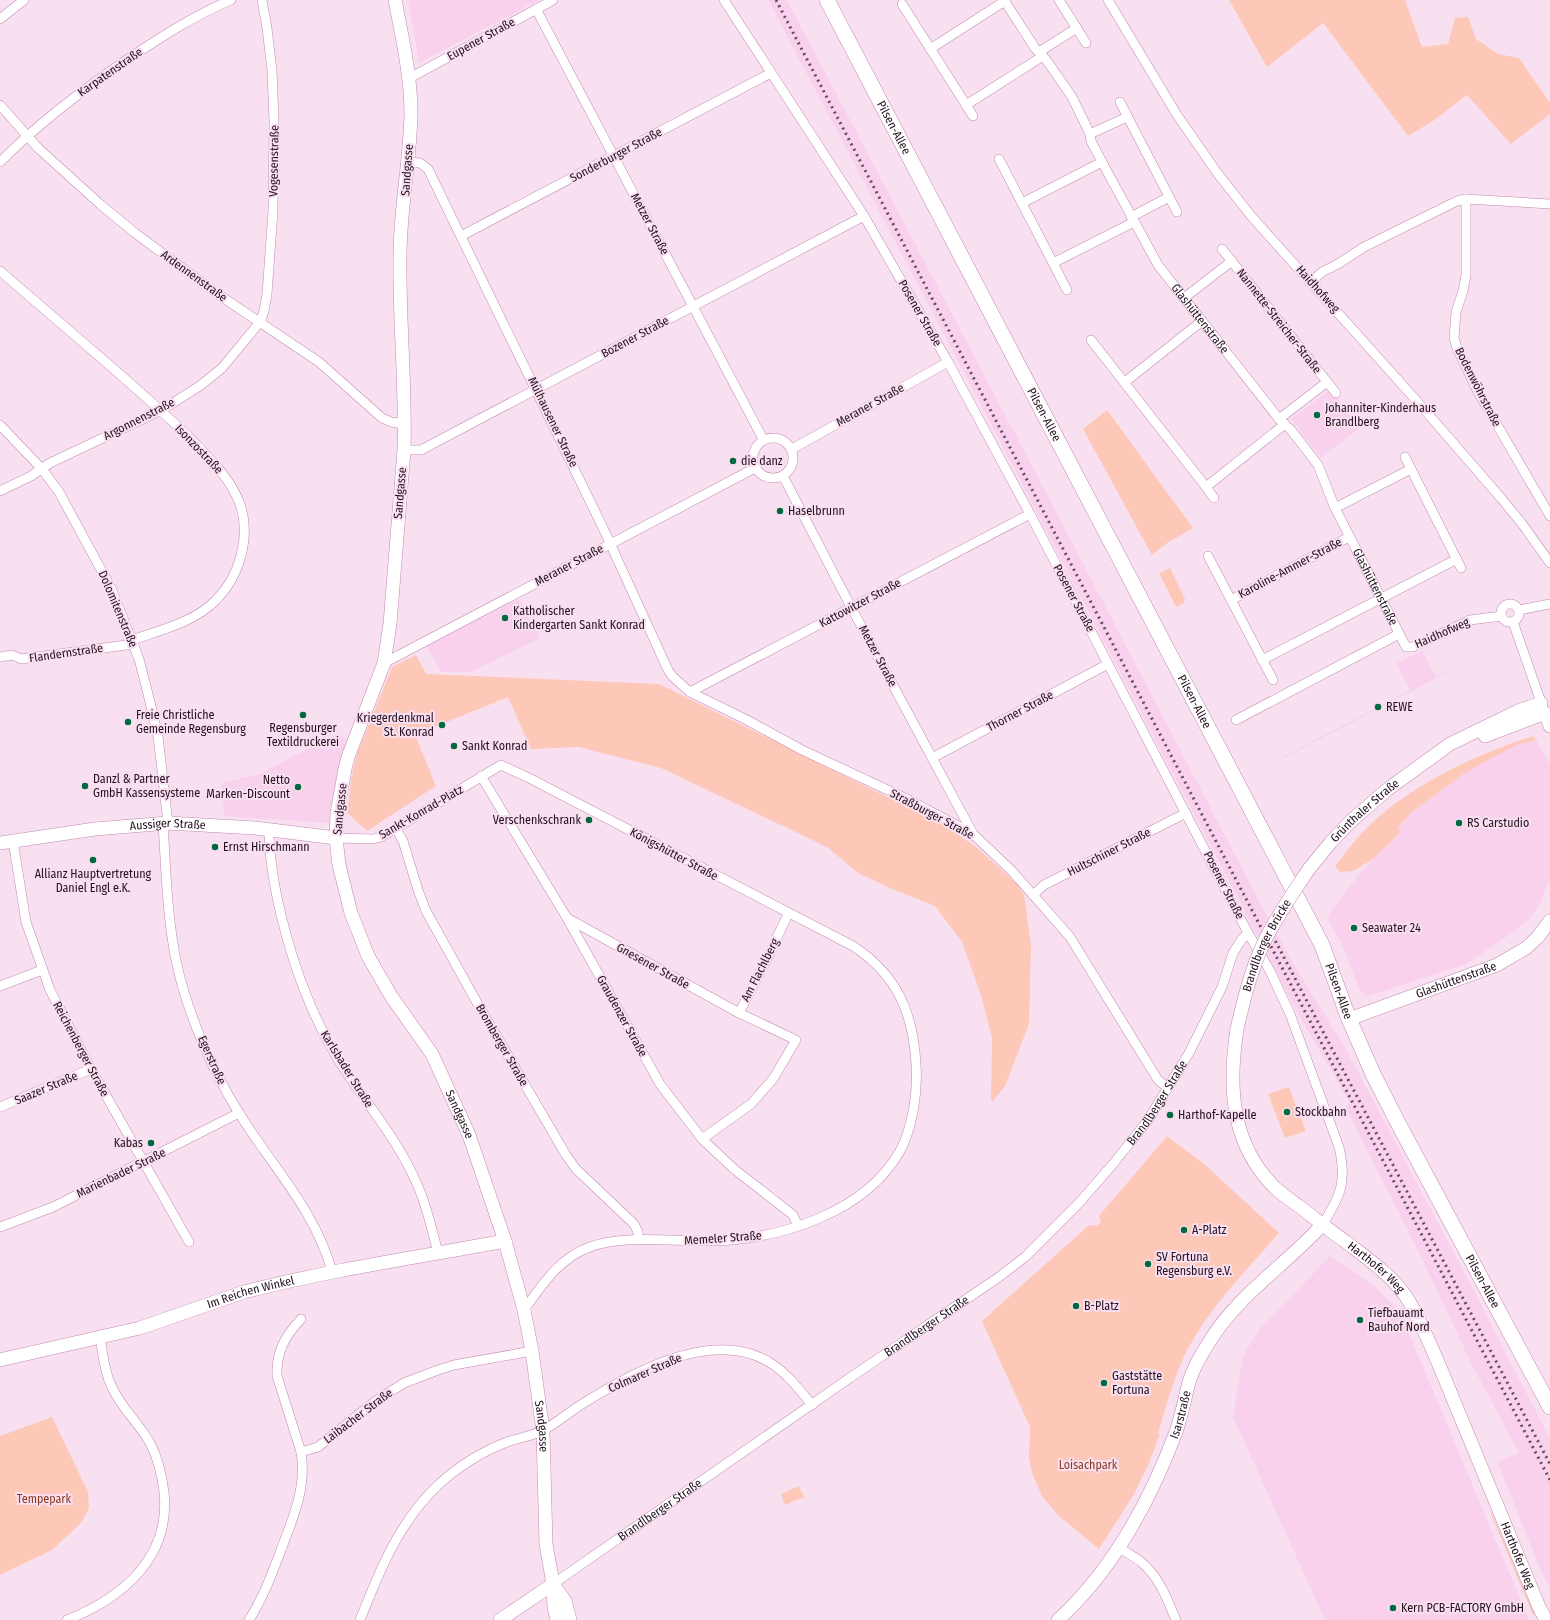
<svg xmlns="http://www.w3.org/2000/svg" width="1550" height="1620" font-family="'Fira Sans Condensed',sans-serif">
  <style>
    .built { fill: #f9d1ed }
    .green { fill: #fdc8b8 }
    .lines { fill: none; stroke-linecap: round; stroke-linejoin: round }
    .street-casing { stroke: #c189b1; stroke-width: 10 }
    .secondary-casing { stroke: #c189b1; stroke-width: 14 }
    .primary-casing { stroke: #c189b1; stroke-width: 16 }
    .street { stroke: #fff; stroke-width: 9 }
    .secondary { stroke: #fff; stroke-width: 13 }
    .primary { stroke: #fff; stroke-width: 15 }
    .rail { stroke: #634e5d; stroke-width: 3; stroke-dasharray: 2 4; stroke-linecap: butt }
    .secondary-bridge-casing { stroke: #c189b1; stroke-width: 14; stroke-linecap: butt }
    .secondary-bridge { stroke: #fff; stroke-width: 13 }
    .poi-dot { fill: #01693f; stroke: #f9e0f1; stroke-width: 1.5 }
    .labels { text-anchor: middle; stroke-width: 4; stroke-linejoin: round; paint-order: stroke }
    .street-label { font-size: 12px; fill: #24101f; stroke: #f9e0f1 }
    .poi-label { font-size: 12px; fill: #24101f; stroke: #f9e0f1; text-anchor: start }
    .park-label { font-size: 12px; fill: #8a3920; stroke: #f9e0f1 }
  </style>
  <rect width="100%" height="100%" fill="#f9e0f1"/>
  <path class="built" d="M 408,0 L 539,0 L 419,63 Z
    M 768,0 L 787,0 L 1052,504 L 1256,895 L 1289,956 L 1347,1051 L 1473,1289 L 1550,1439 L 1550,1588 L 1539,1566 L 1497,1462 L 1519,1453 L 1472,1365 L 1421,1257 L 1345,1106 L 1350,1103 L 1297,1012 L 957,359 Z
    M 1328,391 L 1332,396 L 1334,394 L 1360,428 L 1321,458 L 1291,419 Z
    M 519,599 L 540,638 L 471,672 L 441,672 L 427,646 Z
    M 1422,651 L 1436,676 L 1445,672 L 1446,673 L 1284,758 L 1283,757 L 1410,690 L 1396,663 Z
    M 337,735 L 346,738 L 329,823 L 224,816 L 222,783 L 259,774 L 327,739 Z
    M 1536,740 L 1550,765 L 1550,878 L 1539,906 L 1529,919 L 1512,933 L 1466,964 L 1369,996 L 1365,995 L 1359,989 L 1344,949 L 1327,917 L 1360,873 L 1401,832 L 1397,827 L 1412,812 L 1465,773 L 1516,744 Z
    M 1330,1256 L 1372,1284 L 1392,1304 L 1403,1319 L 1529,1620 L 1325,1620 L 1233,1417 L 1243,1356 L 1259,1330 Z"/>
  <path class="green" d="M 1229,0 L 1405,0 L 1422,47 L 1448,44 L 1455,18 L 1468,17 L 1476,39 L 1498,54 L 1519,58 L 1550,103 L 1550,114 L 1511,144 L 1467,95 L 1433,121 L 1408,136 L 1323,23 L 1267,67 Z
    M 1107,410 L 1193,528 L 1167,543 L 1152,555 L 1083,429 Z
    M 1170,568 L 1185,599 L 1184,603 L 1176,607 L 1159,573 Z
    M 416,655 L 426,674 L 659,684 L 940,823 L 975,846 L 1016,883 L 1024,895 L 1031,945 L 1029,1024 L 1005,1086 L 993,1101 L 991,1099 L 992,1038 L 981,995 L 962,942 L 935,906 L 890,888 L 858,873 L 827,847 L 661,768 L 579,747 L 531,749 L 508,697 L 415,735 L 436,786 L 367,831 L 347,813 L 351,780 L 357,754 L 392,667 Z
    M 1534,736 L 1536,740 L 1516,745 L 1465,773 L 1412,812 L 1398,827 L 1401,832 L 1372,860 L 1353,871 L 1340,872 L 1335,866 C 1346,852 1356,838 1369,826 C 1408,787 1481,751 1534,736 Z
    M 1289,1087 L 1306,1131 L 1285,1138 L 1268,1094 Z
    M 1167,1136 L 1204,1164 L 1279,1233 C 1249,1267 1217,1300 1194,1338 C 1176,1367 1168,1401 1158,1433 L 1160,1434 L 1149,1463 L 1134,1494 L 1099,1549 L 1059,1516 L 1042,1496 L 1032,1473 L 1029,1458 L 1030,1427 L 982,1321 L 1089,1225 L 1097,1226 L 1101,1222 L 1099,1216 Z
    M 52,1417 L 88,1492 L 89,1508 L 81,1523 L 52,1550 L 0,1575 L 0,1436 Z
    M 799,1486 L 804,1497 L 785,1505 L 781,1494 Z
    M 1492,1513 L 1535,1615 L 1533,1615 L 1491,1514 Z"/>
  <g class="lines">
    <defs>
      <g id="street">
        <path d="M 724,0 L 864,216 L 948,362 L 1030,514 L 1248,933 L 1270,971 L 1290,1014 L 1339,1147 C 1347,1181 1341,1195 1323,1224"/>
        <path id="s1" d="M 1004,0 L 1035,48 L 1047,61 L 1072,97 L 1090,134 L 1091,141 L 1102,162 L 1158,265 L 1279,419 L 1291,430 L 1318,465 L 1335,508 L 1406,647 L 1413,647 L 1470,620 L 1502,616"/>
        <path d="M 1059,0 L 1086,43"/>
        <path d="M 1108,0 L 1177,115 L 1218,174 L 1252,217 L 1415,399 L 1501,498 L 1523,525 L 1550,563"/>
        <path d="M 902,4 L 973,116"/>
        <path d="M 536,9 L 763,439"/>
        <path d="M 0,19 L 24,0"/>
        <path d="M 930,49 L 1005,1"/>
        <path d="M 1039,52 L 1077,28"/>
        <path d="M 408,79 L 553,0"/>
        <path d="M 1120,102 L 1177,212"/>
        <path d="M 0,105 L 38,148 L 101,205 L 135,233 L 219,295 L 319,362 L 382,418 L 391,422 L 404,424"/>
        <path d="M 966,105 L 1043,56"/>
        <path d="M 1090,134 L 1127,117"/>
        <path d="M 999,159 L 1067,290"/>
        <path d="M 0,162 C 39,123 82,90 128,59 C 161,37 195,15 231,0"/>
        <path d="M 408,162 L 420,163 L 428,169 L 604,530 L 668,670 L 673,677 L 690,692 L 747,720 L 802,750 L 907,799 L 973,834 L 1012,871 L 1070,937 L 1158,1080 L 1168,1088"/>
        <path d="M 1466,199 L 1466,275 L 1463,291 L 1456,312 L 1454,338 L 1457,348 L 1478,392 L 1550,516"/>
        <path d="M 1022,203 L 1102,162"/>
        <path d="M 1131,217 L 1169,197"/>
        <path d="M 461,236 L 771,73"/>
        <path d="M 1222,249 L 1336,393"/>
        <path d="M 1053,263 L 1134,222"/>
        <path d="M 0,271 C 38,304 77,337 115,370 C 140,392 165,414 189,437 C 209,458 230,477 240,504 C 251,536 240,576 216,600 C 195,622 161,630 132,640"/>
        <path d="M 1311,282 L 1322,272 L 1338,264 L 1364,247 L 1457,201 L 1466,199 L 1550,204"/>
        <path d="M 1184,298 L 1232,261"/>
        <path d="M 1091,340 L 1206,487 L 1285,424"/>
        <path d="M 1125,382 L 1202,321"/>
        <path d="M 1279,419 L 1327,382"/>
        <path d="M 0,425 L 42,469 L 59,492 L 111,588 L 139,659 L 150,702 L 158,736 L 168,823"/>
        <circle cx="773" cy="458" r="20"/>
        <path d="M 792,449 L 948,362"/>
        <path d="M 404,450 L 421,450 L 864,216"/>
        <path d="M 1405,457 L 1461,568"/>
        <path d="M 783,476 L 851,607 L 973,834"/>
        <path d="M 1206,487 L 1214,498"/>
        <path d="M 0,491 L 31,476 L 50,463 L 162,410 L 201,385 L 222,368 L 260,322 L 264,311 L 267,294 L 273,211 L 274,121 L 272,70 L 267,28 L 262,0"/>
        <path d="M 1335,508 L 1411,469"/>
        <path d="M 1208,556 L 1273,680"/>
        <path d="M 1231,600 L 1349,537"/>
        <circle cx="1510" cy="613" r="9"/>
        <path d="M 1519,610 L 1550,604"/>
        <path d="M 1513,622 L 1543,708"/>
        <path d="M 0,657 L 12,655 L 21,659 L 134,644"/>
        <path d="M 1262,660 L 1457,559"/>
        <path d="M 384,663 L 755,468"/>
        <path d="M 690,692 L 1030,514"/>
        <path d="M 1236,720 L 1399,634"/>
        <path d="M 932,758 L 1108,664"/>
        <path d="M 481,776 L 567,918 L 660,1084 L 702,1139 L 734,1169 L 793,1215 L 798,1226"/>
        <path d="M 163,823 C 166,870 167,919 177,965 C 188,1014 212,1070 239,1113 C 271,1165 316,1211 332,1272"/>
        <path d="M 396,829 L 403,841 L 418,890 L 426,911 L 475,999 L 566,1155 L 576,1169 L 634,1224 L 638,1232 L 639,1240"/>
        <path d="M 269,830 C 269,854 273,878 278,902 C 290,956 308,1008 336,1056 C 362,1099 397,1137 417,1184 C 427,1206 432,1230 438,1253"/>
        <path d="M 336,838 L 373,839 L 381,837 L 501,765 L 529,778 L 853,946 C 897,975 913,1012 916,1064 C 918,1090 913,1127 900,1151 C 865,1213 780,1239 713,1241 C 675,1242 625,1234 590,1247 C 559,1258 543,1284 524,1310"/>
        <path d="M 13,841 L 26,922 L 50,990 L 91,1069 L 189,1242"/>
        <path d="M 1033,895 L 1044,885 L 1186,813"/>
        <path d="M 567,918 L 739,1013 L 796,1040 L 773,1079 L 751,1104 L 702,1139"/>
        <path d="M 0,986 L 42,970"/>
        <path d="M 739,1013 L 769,955 L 788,914"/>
        <path d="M 0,1107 L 91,1069"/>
        <path d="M 0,1227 L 53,1207 L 239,1113"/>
        <path d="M 301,1452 L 318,1447 L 377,1400 L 404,1383 L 438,1370 L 454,1365 L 532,1351"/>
        <path d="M 1119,1547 C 1125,1552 1133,1556 1140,1561 C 1159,1576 1167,1599 1176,1620"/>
        <path id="s2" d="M 553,1584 L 854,1375 L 999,1277 L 1025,1257 L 1079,1203 L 1113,1164 L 1148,1120 L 1189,1053 L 1222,987 L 1233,953 L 1242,939 L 1248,933"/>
        <path d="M 67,1620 C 122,1598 171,1558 164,1492 C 162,1476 158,1458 150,1443 C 139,1423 120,1407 111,1385 C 104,1371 103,1353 100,1338"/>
        <path d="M 249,1620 C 263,1598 272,1574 281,1550 C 293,1518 307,1487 301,1452 L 277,1376 C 276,1352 285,1336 301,1319"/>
        <path d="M 360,1620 C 379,1572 398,1524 436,1487 C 456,1468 481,1452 507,1442 C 518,1438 533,1436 544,1430 C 556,1423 567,1414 579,1406 C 628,1375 711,1327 769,1362 C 787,1373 799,1389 812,1405"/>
      </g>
      <g id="secondary">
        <path id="s3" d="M 395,0 C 402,37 411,76 411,114 C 410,162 400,209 400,256 C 399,321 406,386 404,450 L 390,624 L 384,663 L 348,757 L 345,769 L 337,813 L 336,838 L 339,865 L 351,913 L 368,956 L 391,996 L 432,1054 L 469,1135 L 505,1241 L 524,1310 L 532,1351 L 543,1431 L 546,1544 L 553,1584 L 554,1607 L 557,1620"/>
        <path d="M 1485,736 L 1545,713 L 1550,726"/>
        <path id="s4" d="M 0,843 L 95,829 L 168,823 L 255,828 L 336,838"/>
        <path id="s5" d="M 1309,869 L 1331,842 L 1351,821 L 1388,789 L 1450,744 L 1518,711 L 1541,703"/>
        <path id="s6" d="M 1349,1019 L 1497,965 L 1526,948 L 1538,937 L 1550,921"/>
        <path id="s7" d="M 1237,1029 C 1228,1088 1231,1144 1275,1188 C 1283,1195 1292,1201 1300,1207 C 1315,1218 1330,1231 1346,1242 C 1368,1259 1396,1278 1410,1303 C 1430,1339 1445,1380 1461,1418 C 1487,1481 1513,1544 1539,1607 L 1546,1620"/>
        <path id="s8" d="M 0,1360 L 140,1328 L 244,1292 C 330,1270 418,1257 505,1241"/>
        <path d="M 553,1584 L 565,1601 L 570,1620"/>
        <path d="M 500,1620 L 553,1584"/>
        <path id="s9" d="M 1058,1620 C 1114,1569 1150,1501 1176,1432 C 1182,1415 1185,1396 1190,1379 C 1194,1367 1201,1355 1208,1344 C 1236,1296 1286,1265 1323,1224"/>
      </g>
      <g id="primary">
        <path id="s10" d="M 827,0 L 1322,945 L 1349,1019 L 1373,1074 L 1398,1123 L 1550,1407"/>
      </g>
    </defs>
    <use href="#street" class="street-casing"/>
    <use href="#secondary" class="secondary-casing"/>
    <use href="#primary" class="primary-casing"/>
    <use href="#street" class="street"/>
    <use href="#secondary" class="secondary"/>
    <use href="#primary" class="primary"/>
    <path class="rail" d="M 776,0 L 1550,1480
      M 1267,925 L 1550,1464"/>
    <defs>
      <g id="secondary-bridge">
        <path id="s11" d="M 1237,1029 C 1244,999 1251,970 1264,942 C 1277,916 1293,893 1309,869"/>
      </g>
    </defs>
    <use href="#secondary-bridge" class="secondary-bridge-casing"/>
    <use href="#secondary-bridge" class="secondary-bridge"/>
  </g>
  <g class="poi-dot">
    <circle cx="1317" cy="415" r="4"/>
    <circle cx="733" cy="461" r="4"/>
    <circle cx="780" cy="511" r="4"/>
    <circle cx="505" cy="618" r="4"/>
    <circle cx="1378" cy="707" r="4"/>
    <circle cx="303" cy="715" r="4"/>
    <circle cx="128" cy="722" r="4"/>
    <circle cx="442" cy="725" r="4"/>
    <circle cx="454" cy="746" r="4"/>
    <circle cx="85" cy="786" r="4"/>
    <circle cx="298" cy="787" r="4"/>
    <circle cx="589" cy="820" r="4"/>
    <circle cx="1459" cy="823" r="4"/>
    <circle cx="215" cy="847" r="4"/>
    <circle cx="93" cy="860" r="4"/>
    <circle cx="1354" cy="928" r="4"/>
    <circle cx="1287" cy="1112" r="4"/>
    <circle cx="1170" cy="1115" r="4"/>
    <circle cx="151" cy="1143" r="4"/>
    <circle cx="1184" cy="1230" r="4"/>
    <circle cx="1148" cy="1264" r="4"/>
    <circle cx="1076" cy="1306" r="4"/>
    <circle cx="1360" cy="1320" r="4"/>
    <circle cx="1104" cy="1383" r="4"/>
    <circle cx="1393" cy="1608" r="4"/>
  </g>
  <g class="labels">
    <g class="street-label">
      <text transform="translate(481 39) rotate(-29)" y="4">Eupener Straße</text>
      <text transform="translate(110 72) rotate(-35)" y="4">Karpatenstraße</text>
      <text dy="4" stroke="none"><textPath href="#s10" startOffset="144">Pilsen-Allee</textPath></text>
      <text transform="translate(616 155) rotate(-28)" y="4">Sonderburger Straße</text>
      <text transform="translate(274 161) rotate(-89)" y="4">Vogesenstraße</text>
      <text transform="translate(407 170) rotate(-86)" y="4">Sandgasse</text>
      <text transform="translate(650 224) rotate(62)" y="4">Metzer Straße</text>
      <text transform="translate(194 276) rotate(36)" y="4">Ardennenstraße</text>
      <text transform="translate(1318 289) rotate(48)" y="4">Haidhofweg</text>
      <text transform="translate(920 313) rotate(60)" y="4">Posener Straße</text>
      <text dy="4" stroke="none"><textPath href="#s1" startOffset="376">Glashüttenstraße</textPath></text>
      <text transform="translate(1279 321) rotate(52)" y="4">Nannette-Streicher-Straße</text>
      <text transform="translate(635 337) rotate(-28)" y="4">Bozener Straße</text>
      <text transform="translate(1478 387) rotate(63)" y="4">Bodenwöhrstraße</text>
      <text transform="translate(870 405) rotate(-29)" y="4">Meraner Straße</text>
      <text dy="4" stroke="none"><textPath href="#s10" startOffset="468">Pilsen-Allee</textPath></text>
      <text transform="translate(139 419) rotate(-27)" y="4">Argonnenstraße</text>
      <text transform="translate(553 422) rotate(64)" y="4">Mülhausener Straße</text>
      <text transform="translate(199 449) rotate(46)" y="4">Isonzostraße</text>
      <text transform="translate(400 493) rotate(-85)" y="4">Sandgasse</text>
      <text transform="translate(569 565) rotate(-28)" y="4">Meraner Straße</text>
      <text transform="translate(1290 568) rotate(-28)" y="4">Karoline-Ammer-Straße</text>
      <text dy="4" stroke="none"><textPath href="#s1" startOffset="699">Glashüttenstraße</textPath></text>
      <text transform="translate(1074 598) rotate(62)" y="4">Posener Straße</text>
      <text transform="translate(860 603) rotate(-28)" y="4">Kattowitzer Straße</text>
      <text transform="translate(118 609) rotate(67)" y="4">Dolomitenstraße</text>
      <text transform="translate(1442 633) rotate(-24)" y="4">Haidhofweg</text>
      <text transform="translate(66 653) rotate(-8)" y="4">Flandernstraße</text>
      <text transform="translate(878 656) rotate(62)" y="4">Metzer Straße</text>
      <text dy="4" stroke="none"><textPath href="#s10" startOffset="792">Pilsen-Allee</textPath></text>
      <text transform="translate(1020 711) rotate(-28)" y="4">Thorner Straße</text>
      <text transform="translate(340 809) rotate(-84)" y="4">Sandgasse</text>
      <text transform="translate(421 812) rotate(-30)" y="4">Sankt-Konrad-Platz</text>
      <text dy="4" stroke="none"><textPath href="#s5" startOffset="81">Grünthaler Straße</textPath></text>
      <text transform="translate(932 814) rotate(28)" y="4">Straßburger Straße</text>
      <text dy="4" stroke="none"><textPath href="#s4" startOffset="169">Aussiger Straße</textPath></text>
      <text transform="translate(1109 852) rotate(-27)" y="4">Hultschiner Straße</text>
      <text transform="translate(674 854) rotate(28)" y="4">Königshütter Straße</text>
      <text transform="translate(1224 885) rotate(63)" y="4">Posener Straße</text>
      <text dy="4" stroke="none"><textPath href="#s11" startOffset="89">Brandlberger Brücke</textPath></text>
      <text transform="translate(653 966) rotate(29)" y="4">Gnesener Straße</text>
      <text transform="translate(760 970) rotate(-63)" y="4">Am Flachlberg</text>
      <text dy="4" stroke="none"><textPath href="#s6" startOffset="114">Glashüttenstraße</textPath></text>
      <text dy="4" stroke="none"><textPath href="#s10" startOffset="1116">Pilsen-Allee</textPath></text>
      <text transform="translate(622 1016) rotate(61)" y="4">Graudenzer Straße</text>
      <text transform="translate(502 1045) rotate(60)" y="4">Bromberger Straße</text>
      <text transform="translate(81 1049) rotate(62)" y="4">Reichenberger Straße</text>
      <text transform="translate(212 1060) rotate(66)" y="4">Egerstraße</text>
      <text transform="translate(347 1069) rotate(58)" y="4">Karlsbader Straße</text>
      <text transform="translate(46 1088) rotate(-23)" y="4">Saazer Straße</text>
      <text dy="4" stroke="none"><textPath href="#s2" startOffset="778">Brandlberger Straße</textPath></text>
      <text dy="4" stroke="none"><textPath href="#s3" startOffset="1155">Sandgasse</textPath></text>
      <text transform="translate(121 1173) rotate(-26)" y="4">Marienbader Straße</text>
      <text transform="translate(723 1238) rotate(-4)" y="4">Memeler Straße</text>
      <text dy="4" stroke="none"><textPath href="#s7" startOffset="299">Harthofer Weg</textPath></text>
      <text dy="4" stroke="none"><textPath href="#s10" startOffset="1440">Pilsen-Allee</textPath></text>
      <text dy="4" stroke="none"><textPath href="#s8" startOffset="260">Im Reichen Winkel</textPath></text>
      <text dy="4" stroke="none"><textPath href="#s2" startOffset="454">Brandlberger Straße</textPath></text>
      <text transform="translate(645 1373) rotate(-24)" y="4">Colmarer Straße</text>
      <text dy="4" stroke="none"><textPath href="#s9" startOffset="242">Isarstraße</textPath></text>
      <text transform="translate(358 1416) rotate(-37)" y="4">Laibacher Straße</text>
      <text dy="4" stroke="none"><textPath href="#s3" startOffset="1479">Sandgasse</textPath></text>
      <text dy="4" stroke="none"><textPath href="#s2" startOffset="130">Brandlberger Straße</textPath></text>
      <text dy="4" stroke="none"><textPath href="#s7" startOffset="623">Harthofer Weg</textPath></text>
    </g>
    <g class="poi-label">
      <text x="1325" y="412">Johanniter-Kinderhaus<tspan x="1325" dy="14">Brandlberg</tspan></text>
      <text x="741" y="465">die danz</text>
      <text x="788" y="515">Haselbrunn</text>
      <text x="513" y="615">Katholischer<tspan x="513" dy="14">Kindergarten Sankt Konrad</tspan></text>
      <text x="1386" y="711">REWE</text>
      <text x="136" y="719">Freie Christliche<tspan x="136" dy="14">Gemeinde Regensburg</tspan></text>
      <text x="434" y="722" text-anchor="end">Kriegerdenkmal<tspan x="434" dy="14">St. Konrad</tspan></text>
      <text x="303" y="732" text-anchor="middle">Regensburger<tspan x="303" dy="14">Textildruckerei</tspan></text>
      <text x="462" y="750">Sankt Konrad</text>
      <text x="93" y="783">Danzl &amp; Partner<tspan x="93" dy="14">GmbH Kassensysteme</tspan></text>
      <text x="290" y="784" text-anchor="end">Netto<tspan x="290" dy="14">Marken-Discount</tspan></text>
      <text x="581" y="824" text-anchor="end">Verschenkschrank</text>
      <text x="1467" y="827">RS Carstudio</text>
      <text x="223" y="851">Ernst Hirschmann</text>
      <text x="93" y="878" text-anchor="middle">Allianz Hauptvertretung<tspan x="93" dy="14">Daniel Engl e.K.</tspan></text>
      <text x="1362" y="932">Seawater 24</text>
      <text x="1295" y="1116">Stockbahn</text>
      <text x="1178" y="1119">Harthof-Kapelle</text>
      <text x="143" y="1147" text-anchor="end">Kabas</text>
      <text x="1192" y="1234">A-Platz</text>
      <text x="1156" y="1261">SV Fortuna<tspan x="1156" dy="14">Regensburg e.V.</tspan></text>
      <text x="1084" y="1310">B-Platz</text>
      <text x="1368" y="1317">Tiefbauamt<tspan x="1368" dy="14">Bauhof Nord</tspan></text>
      <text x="1112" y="1380">Gaststätte<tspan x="1112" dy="14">Fortuna</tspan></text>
      <text x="1401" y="1612">Kern PCB-FACTORY GmbH</text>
    </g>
    <g class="park-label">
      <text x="1088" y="1469">Loisachpark</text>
      <text x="44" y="1503">Tempepark</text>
    </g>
  </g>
</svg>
